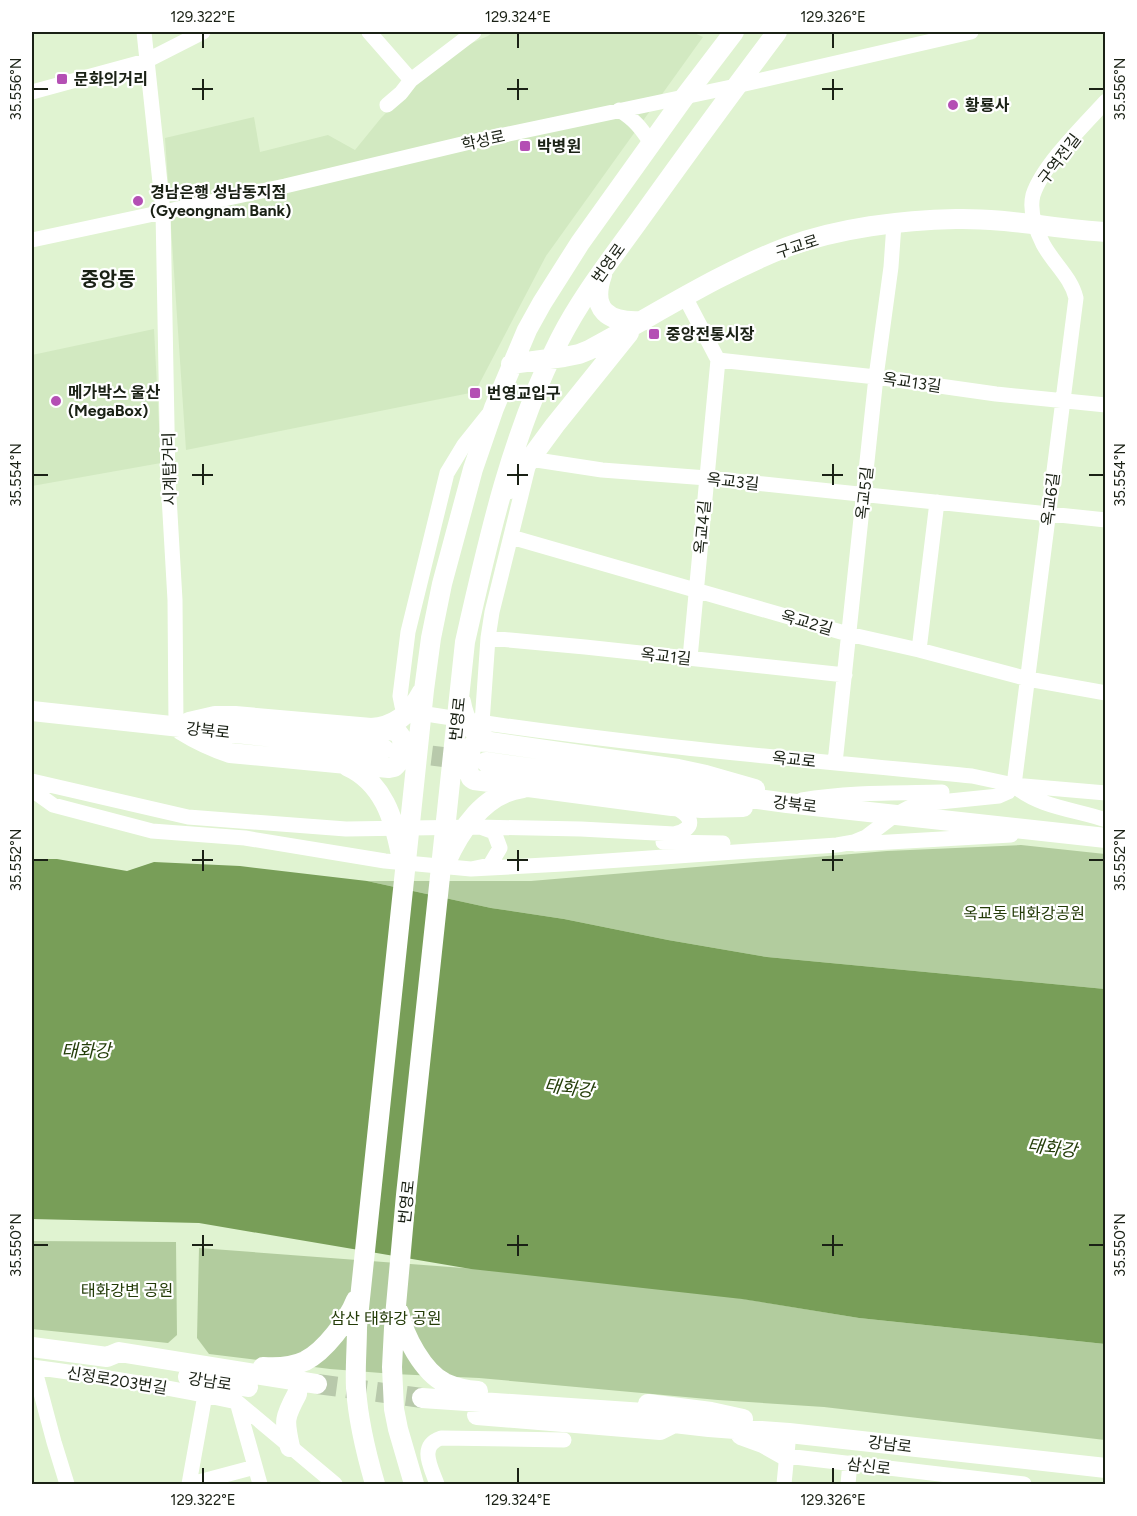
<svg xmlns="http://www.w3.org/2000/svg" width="1137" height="1516" font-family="Figtree,'Noto Sans KR',sans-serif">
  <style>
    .built { fill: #d2e9c1 }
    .green { fill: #b2cc9e }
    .water { fill: #789e58 }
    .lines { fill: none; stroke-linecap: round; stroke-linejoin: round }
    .major-tunnel { stroke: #b8c9ab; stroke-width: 20; stroke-dasharray: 20 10; stroke-linecap: butt }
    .minor { stroke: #fff; stroke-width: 15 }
    .major { stroke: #fff; stroke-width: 20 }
    .ticks { fill: none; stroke: #1a2115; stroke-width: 2 }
    .poi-dot { fill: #b44fb4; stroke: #fff; stroke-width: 2 }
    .labels { text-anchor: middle; stroke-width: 4.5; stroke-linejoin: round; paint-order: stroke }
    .poi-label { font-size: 16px; font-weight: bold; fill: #1a2115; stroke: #fff; text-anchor: start }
    .street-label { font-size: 16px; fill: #1a2115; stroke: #fff }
    .park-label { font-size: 16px; fill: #243c08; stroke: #fff }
    .water-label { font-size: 18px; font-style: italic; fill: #253e0a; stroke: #fff }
    .quarter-label { font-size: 20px; font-weight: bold; fill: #1a2115; stroke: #fff }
    .neatline { fill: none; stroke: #1a2115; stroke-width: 2 }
    .ticks-label { font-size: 15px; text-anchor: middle; fill: #1a2115 }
  </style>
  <rect width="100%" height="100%" fill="#e0f3d1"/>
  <path class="built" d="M 493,32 L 692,32 L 703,37 L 546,256 L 475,392 L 186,450 L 165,138 L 254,117 L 260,152 L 328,135 L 355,150 L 381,118 L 442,56 L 488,36 Z
    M 154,329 L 161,463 L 32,486 L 32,355 Z"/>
  <path class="green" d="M 1021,845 L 1105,854 L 1105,989 L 767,957 L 668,940 L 564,919 L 491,908 L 367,881 L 531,881 L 887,851 Z
    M 32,1241 L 176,1242 L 177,1335 L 168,1343 L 32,1329 Z
    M 199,1248 L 635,1281 L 859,1318 L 1105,1344 L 1105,1440 L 824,1407 L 718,1400 L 479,1378 L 394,1374 L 330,1369 L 209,1354 L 197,1338 Z"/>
  <path class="water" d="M 32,859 L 57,859 L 127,871 L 154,862 L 240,866 L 367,881 L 491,908 L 564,919 L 668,940 L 767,957 L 1105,989 L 1105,1344 L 859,1318 L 742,1299 L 471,1269 L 199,1223 L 32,1219 Z"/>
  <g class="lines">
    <path class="major-tunnel" d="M 402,752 L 468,760
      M 317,1384 L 422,1398"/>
    <path class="minor" d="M 144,32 L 163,211 L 168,479 L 175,600 L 176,726
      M 369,32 L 411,80
      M 32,92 L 146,61 L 203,32
      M 387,105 L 401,93 L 411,80 L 474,32
      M 619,110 C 635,120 641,128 651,143
      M 32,240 L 285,186 L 466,143 L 736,86 L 971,32
      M 685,297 L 718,360 L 690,658
      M 718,360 L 876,377 L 996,394 L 1106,405
      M 488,415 L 464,445 L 447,473 L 408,632 L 400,696 L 402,706 L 408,711 C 595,742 784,758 972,776 L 1014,785 L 1106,793
      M 511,537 L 848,634 L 919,650 L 1028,679 L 1106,693
      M 488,638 L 585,647 L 845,675
      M 919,650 L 937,502
      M 482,723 L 488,638 L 492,612 L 530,459 L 602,470 L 707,478 L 1106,520
      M 835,763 L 876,377 L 891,267 L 894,224
      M 32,781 L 188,817 L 346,829 L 477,827 L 581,829 L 674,834 C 699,828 691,814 672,806
      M 1014,785 L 1076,298 C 1071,277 1053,263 1043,244 C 1036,230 1029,211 1033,195 C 1042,166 1084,125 1106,101
      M 1016,787 C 1039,807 1077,810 1106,820
      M 32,790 L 53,805 L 152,831 L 245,838 L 385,861 L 471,869 L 490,865 L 500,848 L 494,832 L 480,827
      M 802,800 C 848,792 895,793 942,792
      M 663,842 L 723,843
      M 855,844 L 1011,835
      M 471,869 L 563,864 L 837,845 L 854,842 L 866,837 L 895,815 L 908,808 L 920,804 L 999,796 L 1008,792 L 1014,785
      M 32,1367 C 100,1376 169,1387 237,1402
      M 34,1367 L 54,1442 L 67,1484
      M 230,1396 L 335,1484
      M 237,1402 L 260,1484
      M 786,1456 L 1024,1484
      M 189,1484 L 205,1395
      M 191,1484 L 255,1467
      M 437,1484 C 431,1467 418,1446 441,1438 L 564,1440
      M 784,1484 L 789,1433
      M 848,1484 L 850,1463"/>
    <path class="major" d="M 602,275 C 590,310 608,323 642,321
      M 511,364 L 564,357 L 579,354 L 589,350 C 655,315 717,274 787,247 C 838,228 902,220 956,219 C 1006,218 1056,229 1106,232
      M 510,489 L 530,459 L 555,425 L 629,333
      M 461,702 C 464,720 473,735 490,742 L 678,769 L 706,775 L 755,789
      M 32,711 L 384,749
      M 189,722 L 215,716 L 235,716 L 371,728 C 395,727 411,713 422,692
      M 181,730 C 197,740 212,747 230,753 L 389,768 L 394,767 C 400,762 401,757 402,749 C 405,727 388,730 371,728
      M 490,742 L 477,741 L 471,747 L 468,770 L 471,778 L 474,780 L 672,806 L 702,808 L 743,807
      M 486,762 L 787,803 L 1106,838
      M 347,766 C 383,782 394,819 401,855
      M 446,862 C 461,829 484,793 523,788
      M 399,1312 C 404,1336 423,1372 445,1383 C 456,1388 466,1390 478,1391
      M 32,1347 L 107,1357 L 119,1352 L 317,1384
      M 263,1367 C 276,1368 292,1367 305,1361 C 325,1351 348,1320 356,1300
      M 188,1377 L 248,1387
      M 422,1398 L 659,1414 L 674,1423 L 709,1427 L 789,1433 L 1106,1468
      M 648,1404 L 711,1412 L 743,1419
      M 477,1415 L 660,1430 L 674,1423
      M 741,1435 L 763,1443 L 786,1456
      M 290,1447 C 284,1420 284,1418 297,1394
      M 375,1484 C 366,1453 358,1420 356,1388 C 355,1368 357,1347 357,1327 L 424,690 L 431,638 L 442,584 L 473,469 L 494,408 L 527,330 L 542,303 L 580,243 L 683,99 L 734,32
      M 414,1484 L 398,1429 L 394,1409 L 392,1367 L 394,1328 L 406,1195 L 465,642 C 488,540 512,432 560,339 C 582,296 612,258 640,219 C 685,156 731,93 777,32"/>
  </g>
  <path class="ticks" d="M 203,33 L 203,48M 518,33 L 518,48M 833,33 L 833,48M 203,79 L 203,100M 518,79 L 518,100M 833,79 L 833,100M 33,89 L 48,89M 192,89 L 213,89M 507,89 L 528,89M 822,89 L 843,89M 1089,89 L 1104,89M 203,464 L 203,485M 518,464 L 518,485M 833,464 L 833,485M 33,475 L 48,475M 192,475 L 213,475M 507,475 L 528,475M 822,475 L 843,475M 1089,475 L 1104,475M 203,850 L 203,871M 518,850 L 518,871M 833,850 L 833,871M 33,860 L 48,860M 192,860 L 213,860M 507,860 L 528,860M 822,860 L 843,860M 1089,860 L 1104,860M 203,1235 L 203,1256M 518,1235 L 518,1256M 833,1235 L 833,1256M 33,1245 L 48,1245M 192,1245 L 213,1245M 507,1245 L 528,1245M 822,1245 L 843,1245M 1089,1245 L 1104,1245M 203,1468 L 203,1483M 518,1468 L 518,1483M 833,1468 L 833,1483"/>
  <g class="poi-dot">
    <rect x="56" y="73" width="12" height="12" rx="3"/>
    <circle cx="953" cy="105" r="6"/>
    <rect x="519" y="140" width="12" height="12" rx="3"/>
    <circle cx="138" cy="201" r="6"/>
    <rect x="648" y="328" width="12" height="12" rx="3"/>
    <rect x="469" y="387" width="12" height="12" rx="3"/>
    <circle cx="56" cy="401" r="6"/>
  </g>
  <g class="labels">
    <g class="poi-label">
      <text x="74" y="85">문화의거리</text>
      <text x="965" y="111">황룡사</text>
      <text x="537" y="152">박병원</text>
      <text x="150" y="198">경남은행 성남동지점<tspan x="150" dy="18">(Gyeongnam Bank)</tspan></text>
      <text x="666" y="340">중앙전통시장</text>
      <text x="68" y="398">메가박스 울산<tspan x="68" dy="18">(MegaBox)</tspan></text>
      <text x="487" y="399">번영교입구</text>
    </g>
    <g class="street-label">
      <text transform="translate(483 140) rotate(-12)" y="6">학성로</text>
      <text transform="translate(1059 159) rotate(-53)" y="6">구역전길</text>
      <text transform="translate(797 246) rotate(-18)" y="6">구교로</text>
      <text transform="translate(608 263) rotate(-54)" y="6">번영로</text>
      <text transform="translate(912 382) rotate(8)" y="6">옥교13길</text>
      <text transform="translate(169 469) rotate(-91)" y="6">시계탑거리</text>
      <text transform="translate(733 481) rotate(6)" y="6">옥교3길</text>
      <text transform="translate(864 493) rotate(-84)" y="6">옥교5길</text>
      <text transform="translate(1050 499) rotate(-83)" y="6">옥교6길</text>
      <text transform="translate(702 527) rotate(-85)" y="6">옥교4길</text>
      <text transform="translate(807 622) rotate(16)" y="6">옥교2길</text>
      <text transform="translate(666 656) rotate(6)" y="6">옥교1길</text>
      <text transform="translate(457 719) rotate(-84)" y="6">번영로</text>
      <text transform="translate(208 730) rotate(6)" y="6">강북로</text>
      <text transform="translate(794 759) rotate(6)" y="6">옥교로</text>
      <text transform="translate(795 804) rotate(7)" y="6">강북로</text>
      <text transform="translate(406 1202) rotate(-84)" y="6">번영로</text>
      <text transform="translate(117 1380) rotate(9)" y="6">신정로203번길</text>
      <text transform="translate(210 1381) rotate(9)" y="6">강남로</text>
      <text transform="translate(890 1444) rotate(7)" y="6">강남로</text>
      <text transform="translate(869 1466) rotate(7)" y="6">삼신로</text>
    </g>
    <g class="park-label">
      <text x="1024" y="919">옥교동 태화강공원</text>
      <text x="127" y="1296">태화강변 공원</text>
      <text x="386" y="1324">삼산 태화강 공원</text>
    </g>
    <g class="water-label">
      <text x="86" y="1057">태화강</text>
      <text transform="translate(569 1088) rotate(7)" y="6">태화강</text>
      <text transform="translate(1052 1148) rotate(7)" y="6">태화강</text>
    </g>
    <g class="quarter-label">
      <text x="108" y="286">중앙동</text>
    </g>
  </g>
  <rect width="1137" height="1516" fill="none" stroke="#ffffff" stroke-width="66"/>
  <rect x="33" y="33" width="1071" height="1450" class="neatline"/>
  <g class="ticks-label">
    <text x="203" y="22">129.322°E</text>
    <text x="518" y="22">129.324°E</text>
    <text x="833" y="22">129.326°E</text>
    <text transform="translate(16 89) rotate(-90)" y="5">35.556°N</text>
    <text transform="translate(1120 89) rotate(-90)" y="5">35.556°N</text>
    <text transform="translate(16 475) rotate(-90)" y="5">35.554°N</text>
    <text transform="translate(1120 475) rotate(-90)" y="5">35.554°N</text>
    <text transform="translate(16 860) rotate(-90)" y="5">35.552°N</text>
    <text transform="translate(1120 860) rotate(-90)" y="5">35.552°N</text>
    <text transform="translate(16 1245) rotate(-90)" y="5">35.550°N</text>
    <text transform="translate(1120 1245) rotate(-90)" y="5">35.550°N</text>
    <text x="203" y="1505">129.322°E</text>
    <text x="518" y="1505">129.324°E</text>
    <text x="833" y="1505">129.326°E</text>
  </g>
</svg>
